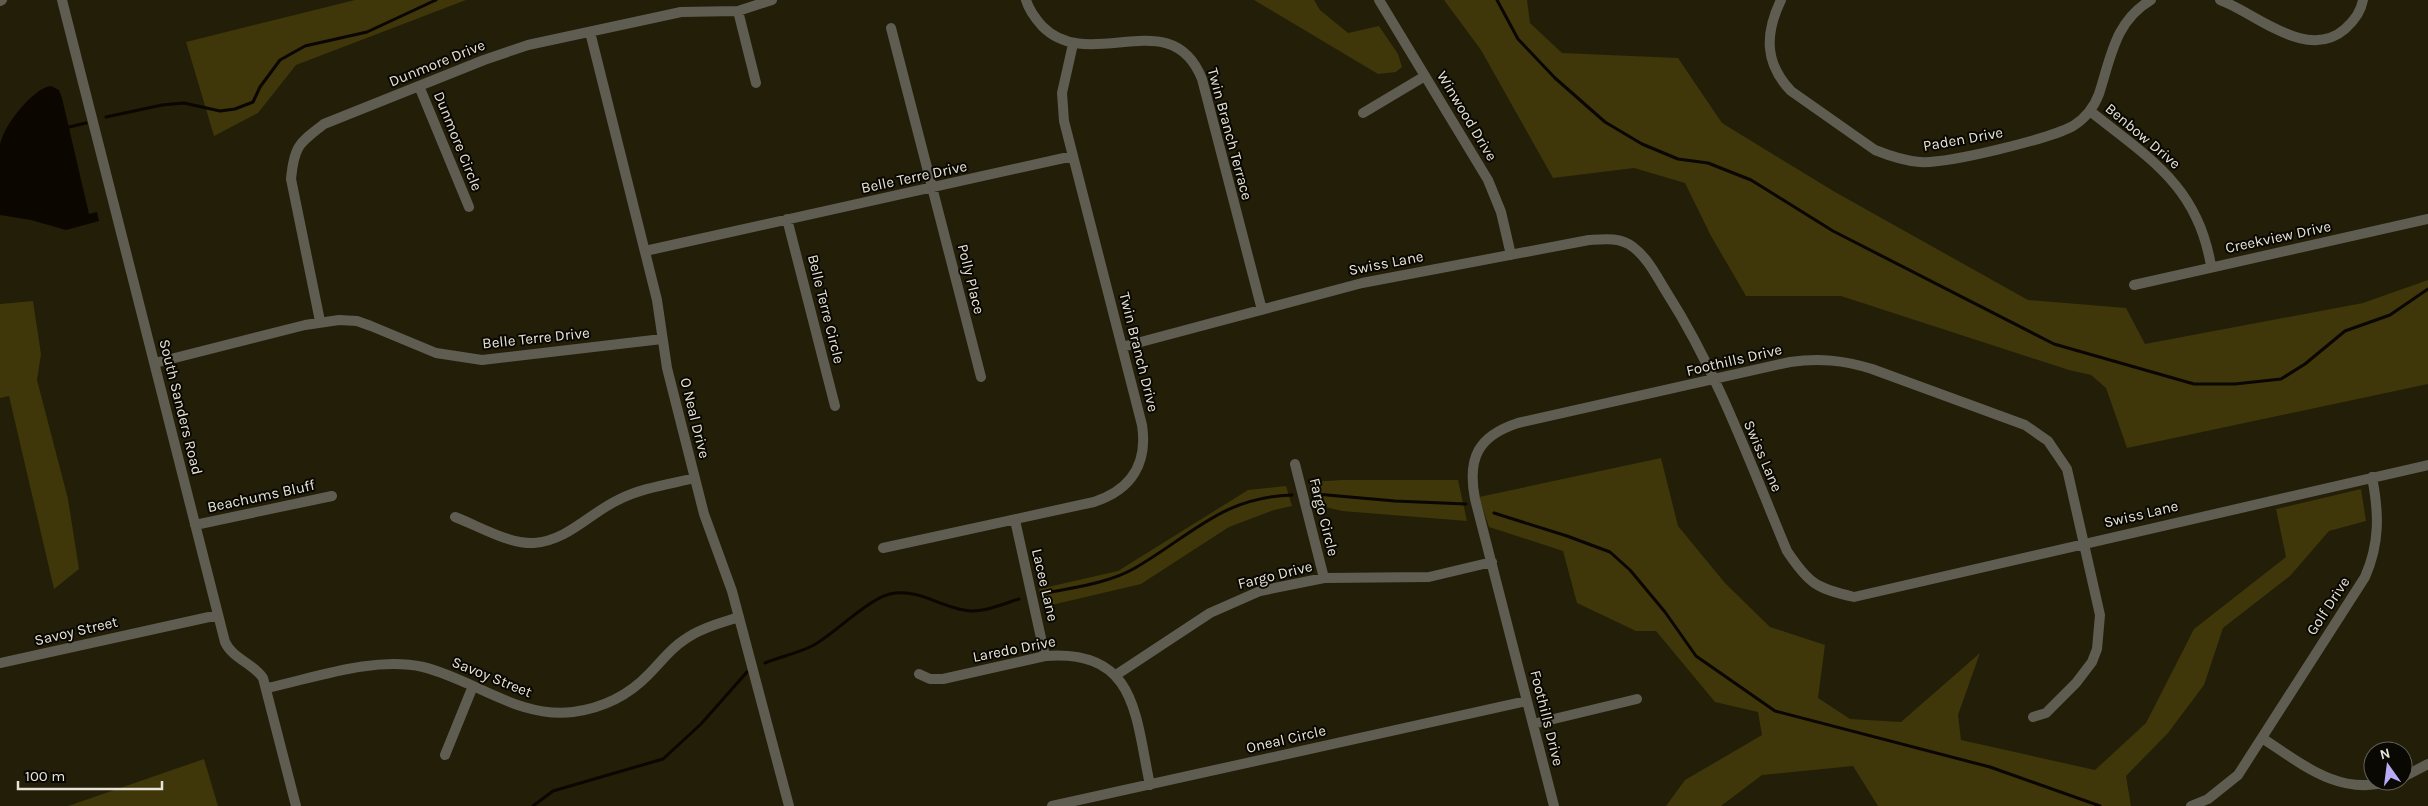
<svg xmlns="http://www.w3.org/2000/svg" width="2428" height="806" font-family="Karla,sans-serif">
  <style>
    .green { fill: #3f360a }
    .water { fill: #0b0600 }
    .lines { fill: none; stroke-linecap: round; stroke-linejoin: round }
    .stream { stroke: #0b0600; stroke-width: 3 }
    .minor { stroke: #5f5d52; stroke-width: 10 }
    .labels { text-anchor: middle; stroke-width: 4; stroke-linejoin: round; paint-order: stroke }
    .street-label { font-size: 15px; fill: #e7e4d7; stroke: #0a0802 }
  </style>
  <rect width="100%" height="100%" fill="#231e08"/>
  <path class="green" d="M 355,0 L 466,0 L 296,65 L 258,113 L 214,136 L 186,42 Z
    M 1254,0 L 1314,0 L 1320,10 L 1348,33 L 1379,26 L 1398,54 L 1402,67 L 1396,72 L 1378,74 Z
    M 1444,0 L 1527,0 L 1530,23 L 1562,53 L 1678,58 L 1722,123 L 1835,192 L 2028,300 L 2126,308 L 2145,344 L 2363,303 L 2428,280 L 2428,384 L 2127,448 L 2106,388 L 2091,375 L 2069,370 L 1841,296 L 1746,296 L 1711,236 L 1685,183 L 1634,168 L 1553,178 L 1481,50 Z
    M 33,301 L 41,354 L 37,380 L 68,499 L 79,569 L 54,589 L 9,396 L 0,398 L 0,304 Z
    M 1661,458 L 1678,526 L 1725,583 L 1770,627 L 1825,645 L 1818,698 L 1850,719 L 1901,722 L 1980,653 L 1958,715 L 1961,740 L 2095,770 L 2146,723 L 2194,629 L 2286,557 L 2276,509 L 2361,489 L 2366,521 L 2329,531 L 2290,576 L 2223,628 L 2204,685 L 2168,733 L 2126,776 L 2131,806 L 1878,806 L 1853,766 L 1762,775 L 1721,806 L 1666,806 L 1685,780 L 1762,735 L 1758,712 L 1715,702 L 1656,631 L 1636,631 L 1577,603 L 1563,551 L 1489,527 L 1479,497 Z
    M 1342,480 L 1458,480 L 1467,521 L 1342,511 L 1317,505 L 1310,482 Z
    M 1286,486 L 1292,506 L 1274,510 L 1229,527 L 1141,584 L 1043,607 L 1039,589 L 1118,571 L 1248,490 Z
    M 204,759 L 218,806 L 68,806 Z"/>
  <path class="water" d="M 51,86 L 59,90 L 62,98 L 89,214 L 97,212 L 99,221 L 66,230 L 31,220 L 0,215 C 0,193 0,167 0,145 C 3,126 33,88 51,86 Z"/>
  <g class="lines">
    <path class="stream" d="M 1497,0 L 1518,39 L 1555,78 L 1605,122 L 1642,144 L 1678,159 L 1708,163 L 1751,180 L 1833,231 L 2054,344 L 2194,384 L 2235,384 L 2281,379 L 2305,364 L 2345,331 L 2390,315 L 2428,289
      M 106,117 L 162,105 L 184,103 L 220,111 L 235,109 L 253,102 L 260,87 L 280,60 L 305,46 L 367,32 L 436,0
      M 69,127 L 86,123
      M 1316,494 L 1395,501 L 1466,504
      M 1494,513 L 1567,536 L 1610,552 L 1630,570 L 1665,612 L 1696,656 L 1775,711 L 1990,767 L 2100,806
      M 1047,593 C 1076,587 1109,583 1135,568 C 1192,535 1222,497 1292,495
      M 765,663 C 780,657 798,653 812,646 C 835,634 871,595 895,593 C 919,590 940,606 964,610 C 982,614 1002,604 1019,599
      M 533,806 L 553,791 L 663,759 L 701,724 L 747,672"/>
    <path class="minor" d="M 62,0 L 225,642 C 233,659 253,663 263,678 L 296,806
      M 1026,0 C 1029,10 1035,18 1042,26 C 1090,75 1171,1 1202,79 L 1262,310
      M 1379,0 L 1488,180 L 1501,212 L 1511,255
      M 1781,0 C 1765,33 1764,63 1791,91 L 1875,150 C 1890,156 1904,161 1920,162 C 1947,164 2049,139 2073,126 C 2086,118 2094,107 2099,94 C 2111,57 2115,21 2151,0
      M 2220,0 C 2256,13 2307,62 2345,29 C 2354,21 2361,12 2363,0
      M 0,1 L 2,0
      M 738,11 L 756,83
      M 891,28 L 981,377
      M 590,32 L 657,300 L 667,368 L 704,514 L 732,591 L 789,806
      M 419,86 L 469,207
      M 2090,111 C 2149,158 2198,186 2211,266
      M 1363,113 L 1425,76
      M 787,219 L 835,406
      M 645,251 L 1073,156
      M 2134,285 L 2428,219
      M 320,321 L 291,179 C 294,146 299,143 324,124 L 484,60 L 528,45 L 658,17 L 681,12 L 738,11 L 772,0
      M 1122,347 L 1362,283 L 1589,240 C 1604,239 1620,237 1633,247 C 1648,258 1657,277 1667,293 C 1718,373 1750,463 1787,551 C 1809,584 1816,588 1854,597 L 2428,465
      M 155,363 L 305,325 L 339,320 L 357,321 L 371,326 L 436,353 L 482,360 L 662,339
      M 1295,464 L 1324,578
      M 455,517 C 479,526 508,544 534,543 C 567,541 590,513 618,500 C 641,488 670,484 695,478
      M 1015,520 L 1045,656
      M 195,525 L 332,496
      M 883,548 L 1094,502 C 1131,490 1148,464 1142,425 L 1064,121 L 1062,93 L 1073,44
      M 0,663 L 218,615
      M 919,674 L 930,679 L 943,679 L 1045,656 C 1137,649 1135,715 1150,785
      M 1116,675 L 1210,613 L 1260,591 L 1324,578 L 1429,577 L 1492,562
      M 267,688 C 314,678 374,656 423,667 C 473,679 519,719 573,712 C 603,708 628,696 649,674 C 661,662 670,649 684,640 C 700,628 721,623 739,617
      M 1533,724 L 1637,699
      M 2262,738 C 2302,764 2340,797 2390,781
      M 445,755 L 473,686
      M 2403,777 L 2428,764
      M 1052,806 L 1527,701
      M 1554,806 L 1475,499 C 1467,458 1478,436 1518,423 L 1790,362 C 1819,358 1843,360 1872,369 L 2025,425 L 2048,441 L 2067,469 L 2100,615 L 2097,649 L 2092,662 L 2076,683 L 2046,713 L 2033,717
      M 2191,806 L 2208,799 L 2238,775 L 2365,577 C 2380,543 2379,513 2372,477"/>
  </g>
  <g class="labels">
    <g class="street-label">
      <text transform="translate(437 63) rotate(-22)" y="5">Dunmore Drive</text>
      <text transform="translate(1467 116) rotate(59)" y="5">Winwood Drive</text>
      <text transform="translate(1230 134) rotate(75)" y="5">Twin Branch Terrace</text>
      <text transform="translate(2143 136) rotate(40)" y="5">Benbow Drive</text>
      <text transform="translate(1963 139) rotate(-10)" y="5">Paden Drive</text>
      <text transform="translate(458 141) rotate(68)" y="5">Dunmore Circle</text>
      <text transform="translate(914 177) rotate(-12)" y="5">Belle Terre Drive</text>
      <text transform="translate(2278 237) rotate(-12)" y="5">Creekview Drive</text>
      <text transform="translate(1386 263) rotate(-11)" y="5">Swiss Lane</text>
      <text transform="translate(971 279) rotate(76)" y="5">Polly Place</text>
      <text transform="translate(826 309) rotate(76)" y="5">Belle Terre Circle</text>
      <text transform="translate(536 338) rotate(-6)" y="5">Belle Terre Drive</text>
      <text transform="translate(1139 352) rotate(76)" y="5">Twin Branch Drive</text>
      <text transform="translate(1734 360) rotate(-13)" y="5">Foothills Drive</text>
      <text transform="translate(181 407) rotate(76)" y="5">South Sanders Road</text>
      <text transform="translate(695 418) rotate(76)" y="5">O Neal Drive</text>
      <text transform="translate(1763 456) rotate(67)" y="5">Swiss Lane</text>
      <text transform="translate(261 496) rotate(-12)" y="5">Beachums Bluff</text>
      <text transform="translate(2141 514) rotate(-13)" y="5">Swiss Lane</text>
      <text transform="translate(1324 517) rotate(76)" y="5">Fargo Circle</text>
      <text transform="translate(1275 575) rotate(-14)" y="5">Fargo Drive</text>
      <text transform="translate(1045 585) rotate(77)" y="5">Lacee Lane</text>
      <text transform="translate(2328 606) rotate(-57)" y="5">Golf Drive</text>
      <text transform="translate(76 631) rotate(-13)" y="5">Savoy Street</text>
      <text transform="translate(1014 649) rotate(-11)" y="5">Laredo Drive</text>
      <text transform="translate(492 677) rotate(22)" y="5">Savoy Street</text>
      <text transform="translate(1547 718) rotate(76)" y="5">Foothills Drive</text>
      <text transform="translate(1286 739) rotate(-13)" y="5">Oneal Circle</text>
    </g>
  </g>
  <g transform="translate(2388 766) rotate(346)"><circle r="24" fill="#0a0802" stroke="#626057"/>
  <path d="M0-4L9 19L0 12L-9 19Z" fill="#bbaaf6"/>
  <text y="-8" font-size="14" font-weight="bold" text-anchor="middle" fill="#e7e4d7">N</text>
  </g>
  <path d="M18 781v8h144v-8" fill="none" stroke="#e7e4d7" stroke-width="2.5"/>
  <text x="25" y="781" font-size="15" fill="#e7e4d7" stroke="#0a0802" stroke-width="4" paint-order="stroke">100 m</text>
</svg>
